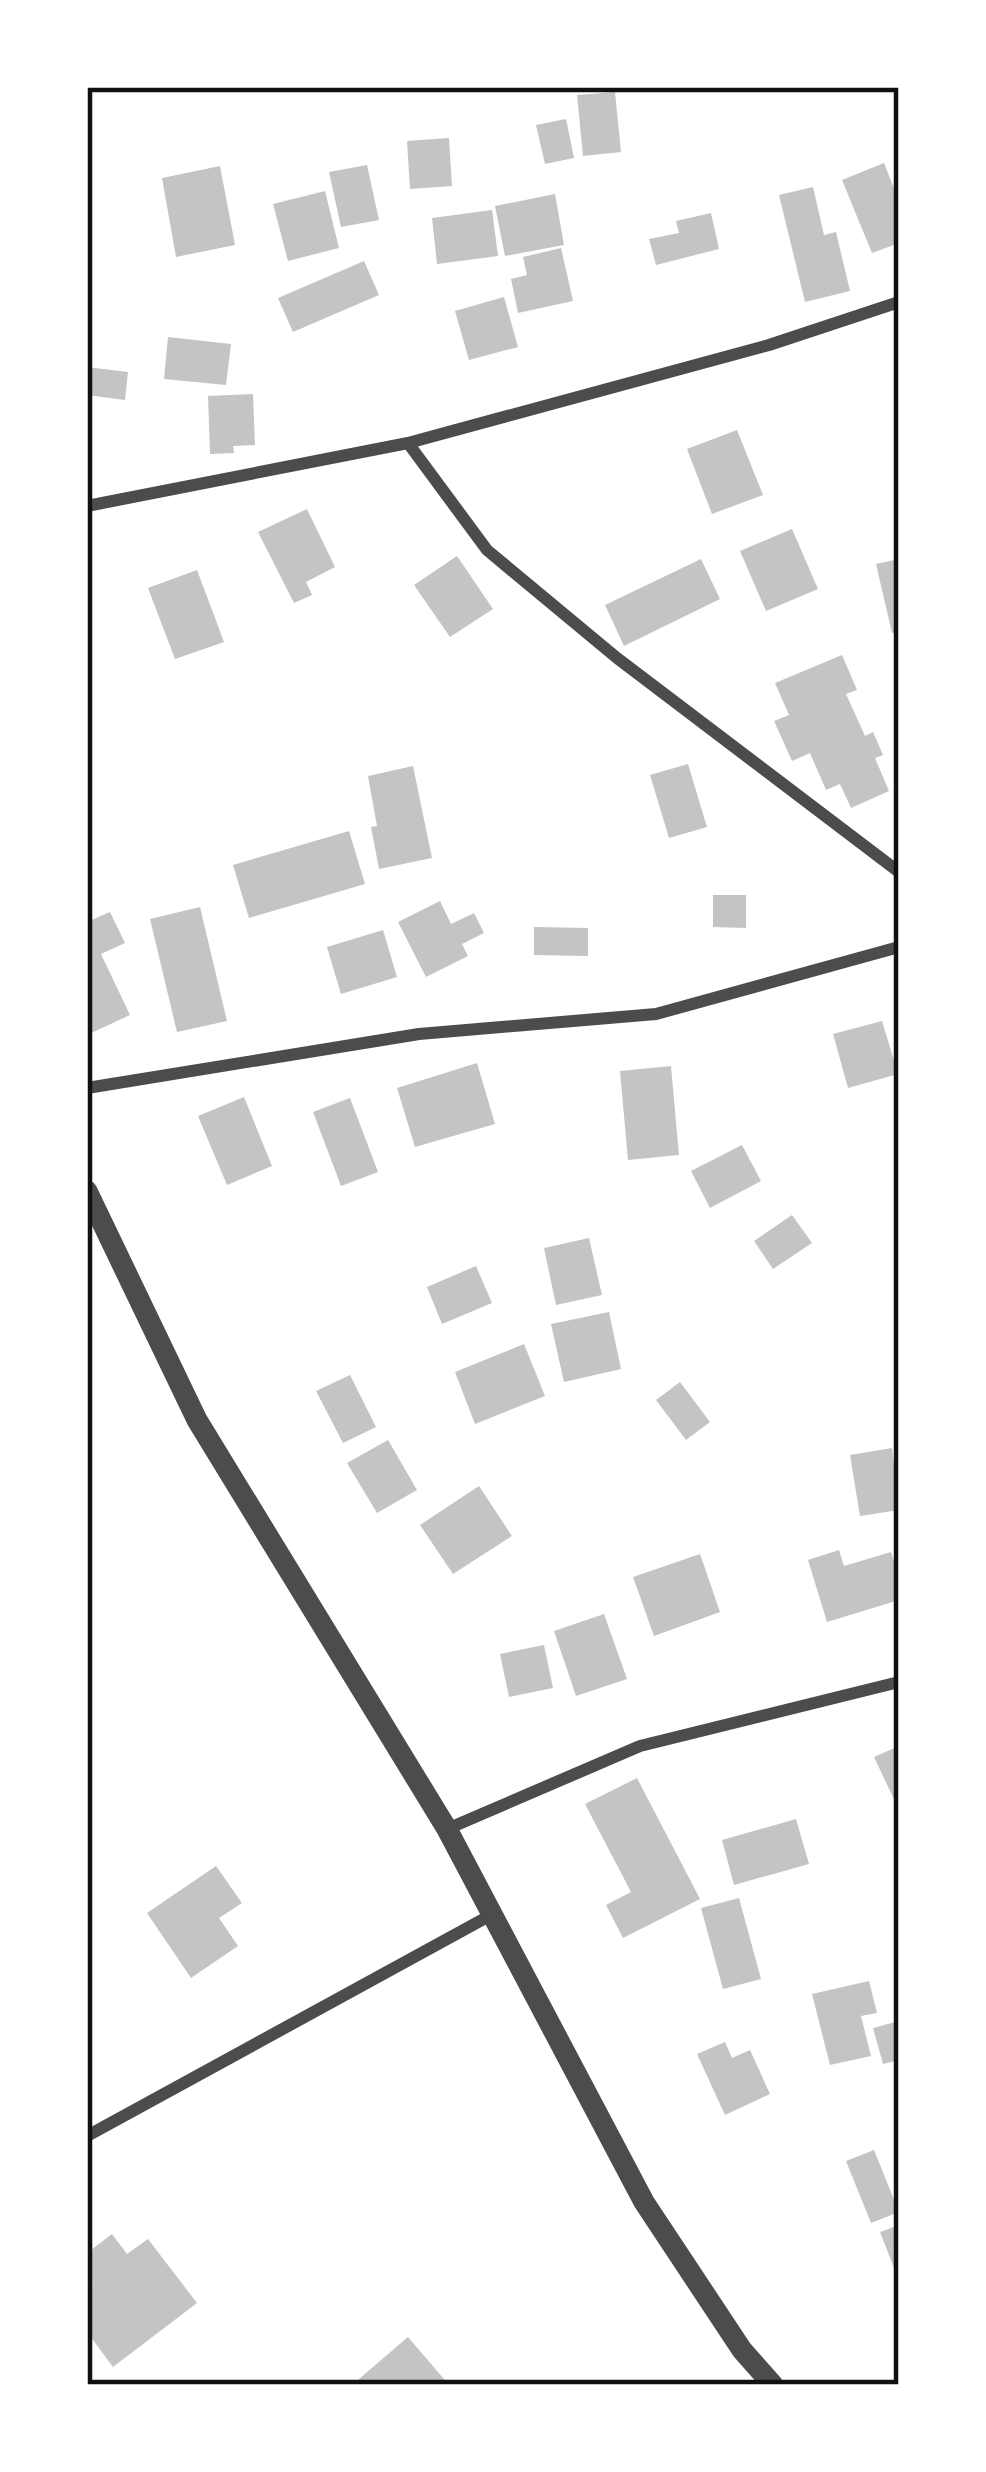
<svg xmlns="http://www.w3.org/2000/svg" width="986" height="2472" font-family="Mulish,sans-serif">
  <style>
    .building { fill: #c4c4c4 }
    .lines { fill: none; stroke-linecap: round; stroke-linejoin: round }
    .minor { stroke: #4c4c4c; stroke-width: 12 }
    .tertiary { stroke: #4c4c4c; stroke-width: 21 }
    .neatline { fill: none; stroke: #111; stroke-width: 4.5 }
  </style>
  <rect width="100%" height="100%" fill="#fff"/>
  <path class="building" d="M 615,92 L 621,152 L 583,156 L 577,95 Z
    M 566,119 L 574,158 L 545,164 L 536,125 Z
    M 449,138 L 452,186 L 410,189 L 407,141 Z
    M 884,163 L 899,201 L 899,243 L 872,253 L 842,180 Z
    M 367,165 L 379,220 L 341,227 L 329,172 Z
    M 220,166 L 235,245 L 176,257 L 162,178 Z
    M 813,187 L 824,235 L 836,232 L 850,291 L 805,302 L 779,195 Z
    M 325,191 L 339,248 L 288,261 L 273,204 Z
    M 555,194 L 564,245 L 505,256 L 495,206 Z
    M 492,210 L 498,256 L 437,264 L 432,218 Z
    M 711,213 L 719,249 L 656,265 L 649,239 L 679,233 L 676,221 Z
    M 561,248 L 573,301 L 518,313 L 511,279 L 527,275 L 523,257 Z
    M 364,261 L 379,295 L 293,332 L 278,298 Z
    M 504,297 L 518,347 L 469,360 L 455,311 Z
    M 168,337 L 231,344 L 226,385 L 164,379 Z
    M 87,367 L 128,372 L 125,400 L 87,395 Z
    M 253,394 L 255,445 L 233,446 L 234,453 L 210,454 L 208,396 Z
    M 737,430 L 763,495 L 712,514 L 687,449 Z
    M 307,509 L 335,567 L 306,582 L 312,595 L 294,603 L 258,532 Z
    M 792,529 L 818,589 L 766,611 L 740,551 Z
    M 457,556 L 493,609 L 450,637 L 414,585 Z
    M 701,559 L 720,599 L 624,646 L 605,605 Z
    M 899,559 L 899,632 L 892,633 L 876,564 Z
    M 197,570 L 224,642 L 175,659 L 148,588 Z
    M 842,655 L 857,690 L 846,694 L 865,736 L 873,732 L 883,755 L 875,758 L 889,791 L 851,808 L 840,784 L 826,790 L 810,753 L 792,761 L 774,721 L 789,715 L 775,683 Z
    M 688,764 L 707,827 L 669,838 L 650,775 Z
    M 413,766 L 432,858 L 379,869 L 371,827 L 377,826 L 368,776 Z
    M 349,831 L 365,884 L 249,918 L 233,865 Z
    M 713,895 L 746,895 L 746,928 L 713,927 Z
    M 440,901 L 451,924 L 474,913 L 484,933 L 462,944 L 468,956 L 426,977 L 398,922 Z
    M 200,907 L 227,1021 L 177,1032 L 150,919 Z
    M 110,912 L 125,943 L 101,954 L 130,1015 L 87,1035 L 87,922 Z
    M 534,927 L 588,928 L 588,956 L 534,955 Z
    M 383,930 L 397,977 L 341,994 L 327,947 Z
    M 882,1021 L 898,1074 L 848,1088 L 833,1034 Z
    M 477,1063 L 495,1124 L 415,1147 L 397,1088 Z
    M 671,1066 L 679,1155 L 628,1160 L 620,1071 Z
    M 244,1097 L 272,1166 L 227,1185 L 198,1116 Z
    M 350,1098 L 378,1172 L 341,1186 L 313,1112 Z
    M 742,1145 L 761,1181 L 710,1208 L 691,1171 Z
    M 792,1215 L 812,1243 L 773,1269 L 754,1241 Z
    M 589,1238 L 602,1295 L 556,1305 L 544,1248 Z
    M 476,1266 L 492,1303 L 442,1324 L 427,1287 Z
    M 609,1312 L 621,1369 L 564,1382 L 551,1324 Z
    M 524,1344 L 545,1396 L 475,1424 L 455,1372 Z
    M 350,1375 L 376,1427 L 343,1443 L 316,1391 Z
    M 680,1382 L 710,1422 L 686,1440 L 656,1400 Z
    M 388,1440 L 417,1490 L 377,1513 L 347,1463 Z
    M 892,1448 L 899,1510 L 860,1516 L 850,1455 Z
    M 479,1486 L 512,1536 L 453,1574 L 420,1525 Z
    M 839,1550 L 844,1566 L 891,1552 L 899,1578 L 899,1600 L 827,1622 L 808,1560 Z
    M 700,1554 L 720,1612 L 654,1636 L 633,1577 Z
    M 604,1614 L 627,1679 L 576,1696 L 554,1631 Z
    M 544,1645 L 553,1688 L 509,1697 L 500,1654 Z
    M 899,1746 L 899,1810 L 874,1757 Z
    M 637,1778 L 700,1899 L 623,1938 L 606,1905 L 631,1892 L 585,1804 Z
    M 796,1819 L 809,1864 L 734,1885 L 722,1840 Z
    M 216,1866 L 242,1903 L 219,1918 L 238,1946 L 191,1978 L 147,1913 Z
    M 739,1898 L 761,1979 L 723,1989 L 701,1908 Z
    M 869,1981 L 877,2013 L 861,2016 L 871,2056 L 830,2065 L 812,1994 Z
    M 899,2021 L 899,2060 L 883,2064 L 873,2028 Z
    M 725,2042 L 732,2058 L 750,2050 L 770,2094 L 725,2115 L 697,2054 Z
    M 874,2150 L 899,2212 L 871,2223 L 846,2161 Z
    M 899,2225 L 899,2281 L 880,2232 Z
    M 112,2234 L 127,2254 L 148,2239 L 197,2303 L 113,2367 L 87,2332 L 87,2287 L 93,2283 L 87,2275 L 87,2253 Z
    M 408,2337 L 449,2385 L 352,2385 Z"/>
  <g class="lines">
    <path class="minor" d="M 408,443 L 487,550 L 617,658 L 899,872
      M 87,506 L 408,443 L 769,345 L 899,302
      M 87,1088 L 419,1034 L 656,1014 L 899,947
      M 447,1829 L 640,1746 L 899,1682
      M 87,2136 L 491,1915"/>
    <path class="tertiary" d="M 87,1191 L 197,1420 L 447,1829 L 644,2202 L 742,2350 L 773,2385"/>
  </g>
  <rect width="986" height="2472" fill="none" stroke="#ffffff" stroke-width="180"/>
  <rect x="90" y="90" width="806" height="2292" class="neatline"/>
</svg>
